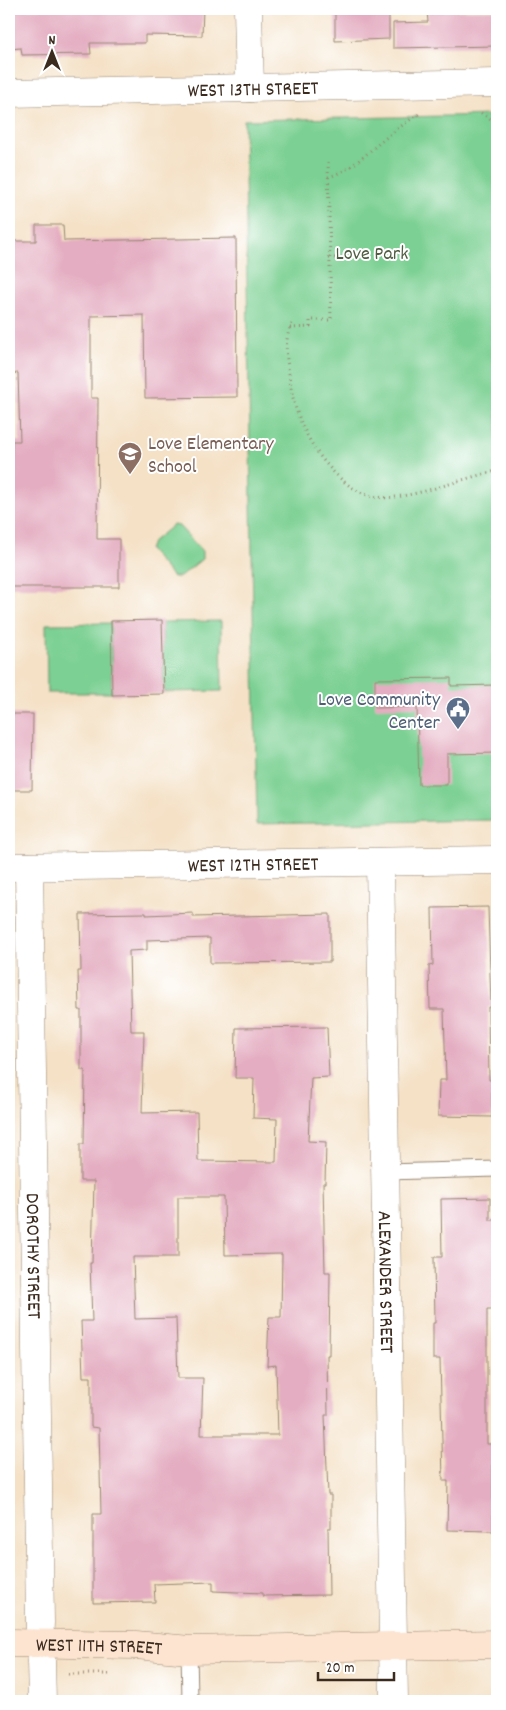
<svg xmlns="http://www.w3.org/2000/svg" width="506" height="1710" font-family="Dekko,sans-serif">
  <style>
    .green { fill: #7bd093; stroke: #5b7d58 }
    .building { fill: #e4adc1; fill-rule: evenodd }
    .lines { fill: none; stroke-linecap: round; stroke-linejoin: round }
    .service-casing { stroke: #988672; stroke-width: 17 }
    .minor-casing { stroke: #988672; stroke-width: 29 }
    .secondary-casing { stroke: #988672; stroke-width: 29 }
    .path { stroke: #988672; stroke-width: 3; stroke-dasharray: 1 4; stroke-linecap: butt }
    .service { stroke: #fff; stroke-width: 15 }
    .minor { stroke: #fff; stroke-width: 28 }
    .secondary { stroke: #fde4d1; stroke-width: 28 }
    .labels { text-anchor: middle; stroke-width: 4; stroke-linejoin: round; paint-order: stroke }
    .street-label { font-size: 20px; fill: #3b2a1e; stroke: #fff }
    .park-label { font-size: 20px; fill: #4e5c41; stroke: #fff }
    .education-label { font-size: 20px; fill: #785e54; stroke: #fff; text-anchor: start }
    .service-label { font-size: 20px; fill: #4e5e75; stroke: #fff; text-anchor: end }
  </style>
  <rect width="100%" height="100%" fill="#fff"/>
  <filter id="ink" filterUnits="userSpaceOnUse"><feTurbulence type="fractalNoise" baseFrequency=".02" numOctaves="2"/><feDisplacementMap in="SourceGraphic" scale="10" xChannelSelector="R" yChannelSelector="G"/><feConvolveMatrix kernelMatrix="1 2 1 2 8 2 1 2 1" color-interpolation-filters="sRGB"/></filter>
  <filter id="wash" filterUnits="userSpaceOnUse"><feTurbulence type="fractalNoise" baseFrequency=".0096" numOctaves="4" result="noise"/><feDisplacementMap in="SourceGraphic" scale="20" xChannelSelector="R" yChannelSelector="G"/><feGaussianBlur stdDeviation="1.12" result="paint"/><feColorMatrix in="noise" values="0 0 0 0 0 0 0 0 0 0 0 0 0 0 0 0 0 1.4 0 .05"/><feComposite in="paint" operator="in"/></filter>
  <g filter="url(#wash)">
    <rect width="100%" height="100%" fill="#f4e1c6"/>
    <path class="green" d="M 497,115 L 497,820 L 257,824 L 244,120 Z
      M 173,525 L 179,526 L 202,551 L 202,559 L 180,577 L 173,577 L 149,550 L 152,542 Z
      M 221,621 L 222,691 L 164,692 L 162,622 Z
      M 111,623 L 112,693 L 47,693 L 46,624 Z"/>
    <g id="blocks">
      <path class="building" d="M 9,9 L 203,9 L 202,36 L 145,35 L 145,43 L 90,43 L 91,54 L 22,55 L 21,48 L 9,49 Z
        M 335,9 L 389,9 L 389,39 L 335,41 Z
        M 496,10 L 496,46 L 393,48 L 393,23 L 428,22 L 427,11 Z
        M 36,225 L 63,225 L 64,241 L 236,238 L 237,397 L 145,398 L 144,315 L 91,316 L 91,398 L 98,398 L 97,539 L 119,539 L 119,587 L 9,587 L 9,473 L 11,473 L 12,441 L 20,441 L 18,373 L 9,374 L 9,241 L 36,241 Z
        M 162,620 L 164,694 L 112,695 L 111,621 Z
        M 451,678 L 451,686 L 497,685 L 497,753 L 447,754 L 447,785 L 419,785 L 417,707 L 375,708 L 375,679 Z
        M 9,714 L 33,714 L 32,790 L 9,790 Z
        M 488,907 L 491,1007 L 488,1007 L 489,1080 L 492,1080 L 492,1117 L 438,1116 L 439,1080 L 446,1080 L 444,1009 L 430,1009 L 429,966 L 433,965 L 432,908 Z
        M 146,913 L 146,915 L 193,913 L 193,917 L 330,914 L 330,962 L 210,963 L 210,938 L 147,940 L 147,950 L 129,951 L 131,1031 L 144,1031 L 142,1113 L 197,1112 L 198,1161 L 276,1162 L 277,1119 L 253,1118 L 254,1078 L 235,1078 L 236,1028 L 327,1027 L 329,1077 L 311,1078 L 308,1141 L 326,1142 L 325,1183 L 323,1183 L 325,1272 L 330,1272 L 329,1355 L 327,1355 L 328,1415 L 325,1415 L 328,1495 L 331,1495 L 331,1528 L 328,1528 L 329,1595 L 263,1596 L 263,1593 L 213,1591 L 213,1582 L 154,1584 L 155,1602 L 93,1603 L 93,1514 L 101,1514 L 99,1428 L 91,1427 L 91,1377 L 83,1377 L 81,1321 L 92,1321 L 90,1263 L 92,1263 L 94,1181 L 80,1181 L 80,1144 L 84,1144 L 85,1070 L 81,1070 L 81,1010 L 79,1010 L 78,971 L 81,971 L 80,914 ZM 178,1197 L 224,1197 L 225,1255 L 282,1254 L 281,1317 L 269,1317 L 267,1366 L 276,1365 L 278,1435 L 201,1435 L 203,1378 L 178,1378 L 176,1318 L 135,1319 L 133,1257 L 178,1257 Z
        M 490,1198 L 490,1220 L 497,1220 L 497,1309 L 487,1309 L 487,1444 L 493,1444 L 493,1531 L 447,1530 L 448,1481 L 443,1481 L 440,1359 L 433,1359 L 433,1323 L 435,1323 L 434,1257 L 442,1257 L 441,1199 Z"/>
    </g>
  </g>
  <g filter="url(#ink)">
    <use href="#blocks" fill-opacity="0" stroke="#988672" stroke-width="1"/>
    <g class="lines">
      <defs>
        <path id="service" d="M 385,1172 L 497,1169
          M 189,1650 L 190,1701"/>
        <g id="minor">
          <path d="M 248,9 L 250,88"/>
          <path id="s1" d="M 9,93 L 497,83"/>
          <path id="s2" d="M 380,862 L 394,1701"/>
          <path id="s3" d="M 9,867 L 497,860"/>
          <path id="s4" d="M 29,867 L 40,1622 L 39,1645"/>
          <path d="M 41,1661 L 42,1701"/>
        </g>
        <g id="secondary">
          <path id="s5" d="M 9,1643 L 136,1645 L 189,1650 L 497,1644"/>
        </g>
      </defs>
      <use href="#service" class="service-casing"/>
      <use href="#minor" class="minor-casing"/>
      <use href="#secondary" class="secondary-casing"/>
      <path class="path" d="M 481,113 L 497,123
        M 328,177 C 353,170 367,152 387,137 C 397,129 408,121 419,114
        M 329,258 L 371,258
        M 292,324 C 284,339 286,356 289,373 C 291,388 293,403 299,417 C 310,448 341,491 375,497 C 407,502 463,477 497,471
        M 290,328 L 310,327 L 310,320 L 331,320 L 328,158
        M 10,1668 L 10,1686
        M 68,1674 L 111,1674"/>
      <use href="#service" class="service"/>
      <use href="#minor" class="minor"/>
      <use href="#secondary" class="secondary"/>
    </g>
  </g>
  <defs>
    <symbol id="school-pin" viewBox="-11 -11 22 30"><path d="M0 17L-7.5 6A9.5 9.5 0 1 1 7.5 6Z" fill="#8d6e63" stroke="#fff"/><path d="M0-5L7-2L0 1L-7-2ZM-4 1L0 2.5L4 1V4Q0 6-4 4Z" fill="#fff"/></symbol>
    <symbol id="civic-pin" viewBox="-11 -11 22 30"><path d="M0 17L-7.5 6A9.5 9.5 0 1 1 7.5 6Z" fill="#5c6f8a" stroke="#fff"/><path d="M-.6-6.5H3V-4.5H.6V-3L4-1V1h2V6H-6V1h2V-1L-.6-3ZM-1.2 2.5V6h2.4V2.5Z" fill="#fff"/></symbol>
  </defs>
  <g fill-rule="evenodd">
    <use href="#school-pin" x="116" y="440" width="28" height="38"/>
    <use href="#civic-pin" x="444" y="695" width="28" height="38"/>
  </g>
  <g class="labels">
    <g class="street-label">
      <text dy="7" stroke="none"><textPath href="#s1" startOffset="244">WEST 13TH STREET</textPath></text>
      <text dy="7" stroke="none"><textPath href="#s3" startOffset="244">WEST 12TH STREET</textPath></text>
      <text dy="7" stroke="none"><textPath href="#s4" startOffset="389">DOROTHY STREET</textPath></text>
      <text dy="7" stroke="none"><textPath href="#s2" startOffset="420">ALEXANDER STREET</textPath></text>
      <text dy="7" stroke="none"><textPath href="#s5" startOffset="90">WEST 11TH STREET</textPath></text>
    </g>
    <g class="park-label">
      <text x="372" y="259">Love Park</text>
    </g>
    <g class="education-label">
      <text x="148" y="449">Love Elementary<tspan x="148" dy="23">School</tspan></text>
    </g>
    <g class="service-label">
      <text x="440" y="705">Love Community<tspan x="440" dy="23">Center</tspan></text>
    </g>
  </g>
  <rect width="506" height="1710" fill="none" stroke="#fff" stroke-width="30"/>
  <g transform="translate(52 52)" stroke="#ffffff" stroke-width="4" paint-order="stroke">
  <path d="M0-4L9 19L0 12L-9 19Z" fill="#3b2a1e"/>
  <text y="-8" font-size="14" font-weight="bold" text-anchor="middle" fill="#3b2a1e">N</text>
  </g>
  <path d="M318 1672v8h76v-8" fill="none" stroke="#3b2a1e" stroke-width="2.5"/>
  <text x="326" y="1672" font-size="15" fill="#3b2a1e" stroke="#ffffff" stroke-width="4" paint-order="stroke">20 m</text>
</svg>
